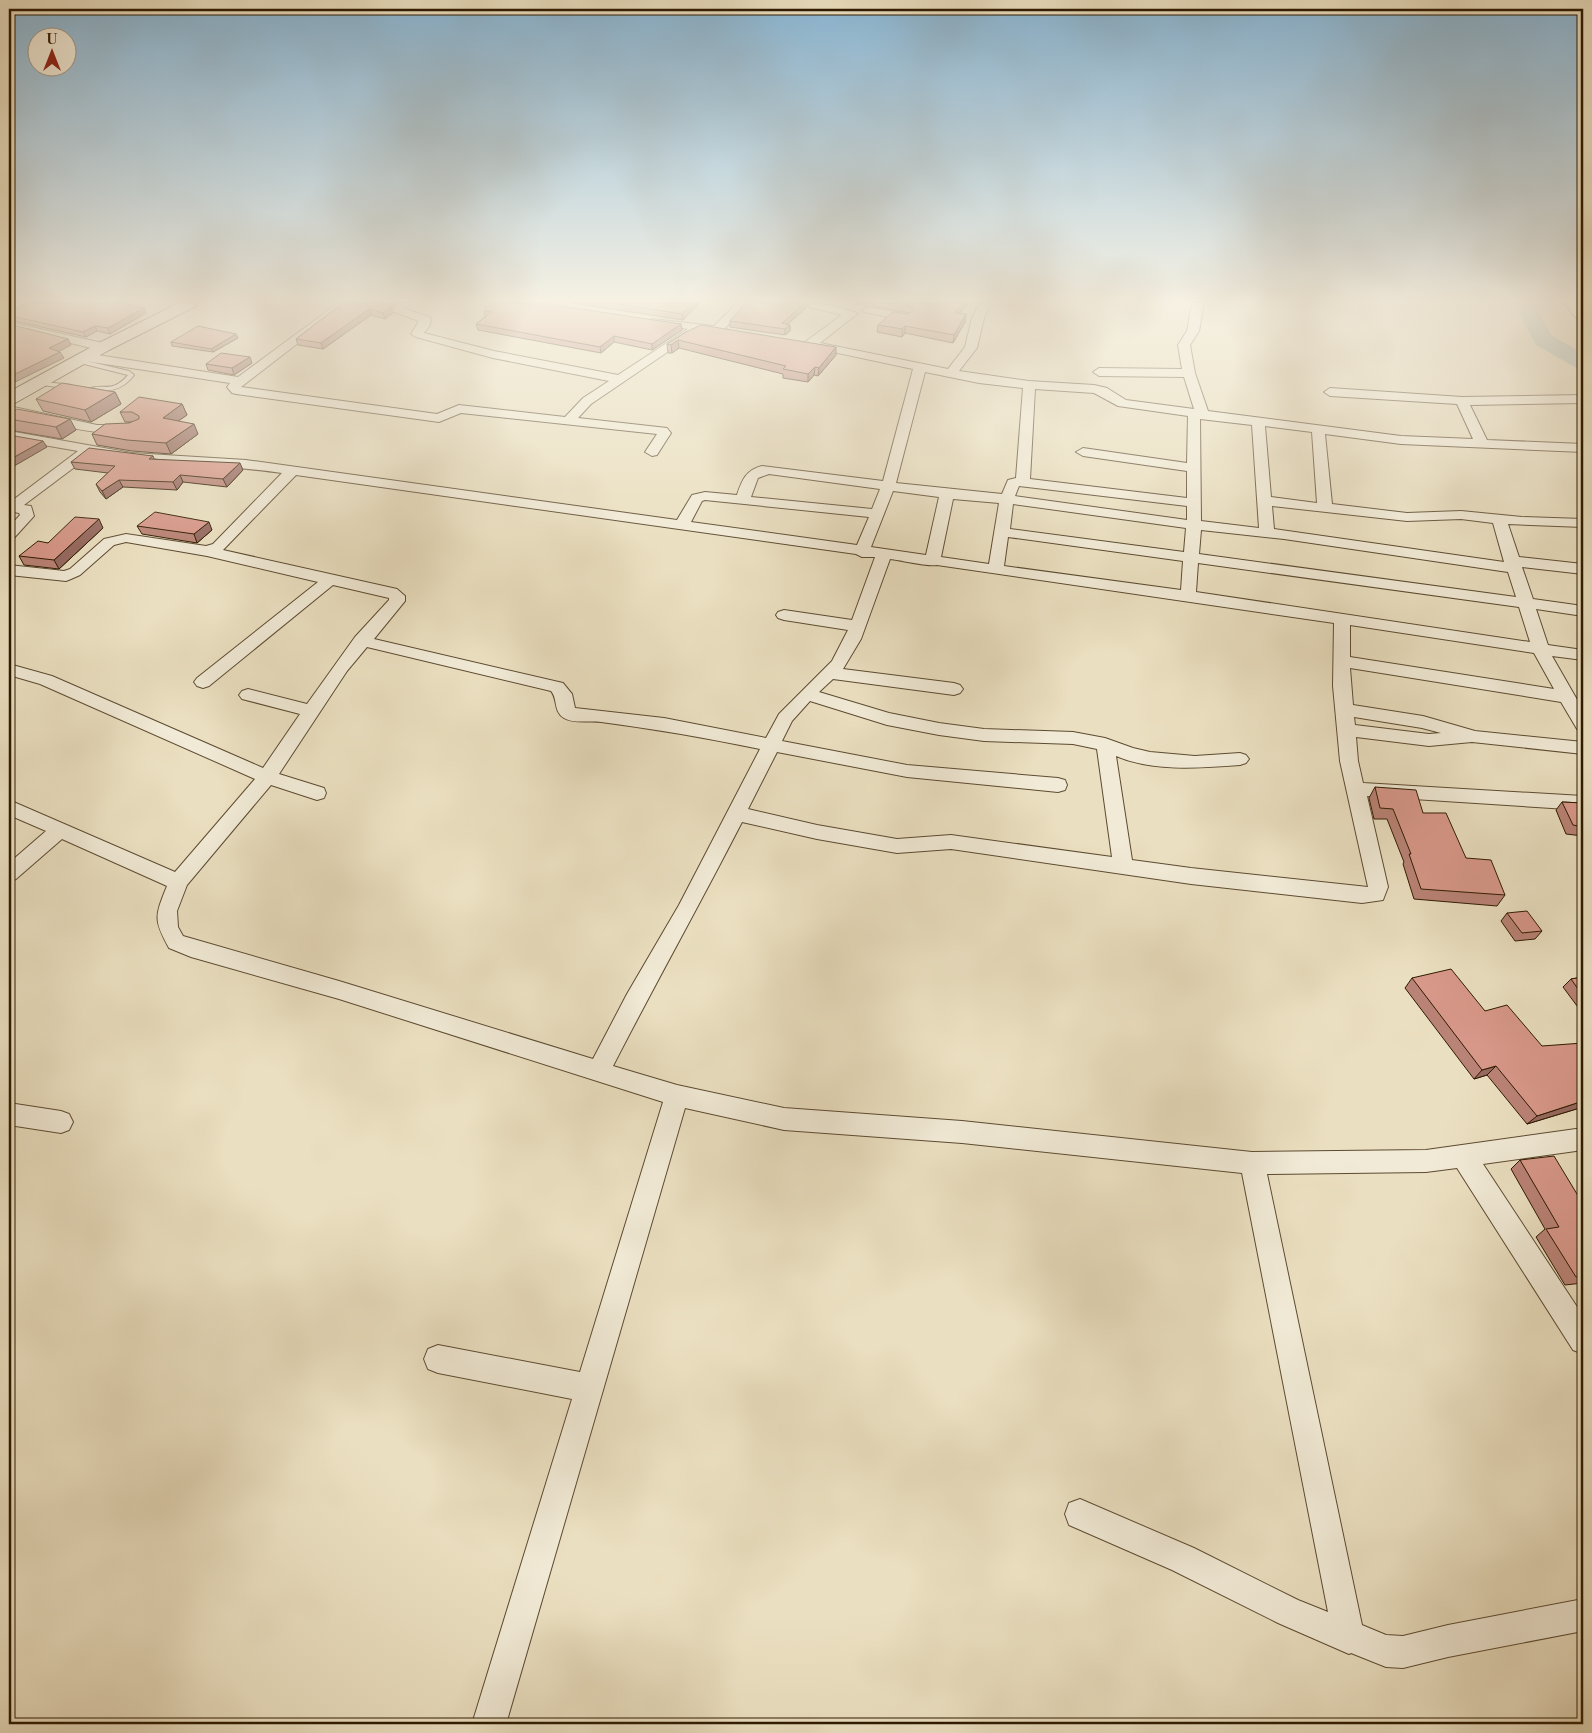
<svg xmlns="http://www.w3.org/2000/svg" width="1592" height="1733" font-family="'Libre Bodoni',serif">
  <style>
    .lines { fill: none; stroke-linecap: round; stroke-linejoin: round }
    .river { fill: #9abbba; fill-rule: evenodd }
    .lane-casing { stroke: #5d4b31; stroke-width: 2 }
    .street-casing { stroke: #5d4b31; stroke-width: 2 }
    .secondary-casing { stroke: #2e1a01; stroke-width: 2 }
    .lane { fill: #f1ead6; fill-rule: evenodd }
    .street { fill: #f1ead6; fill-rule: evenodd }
    .secondary { fill: #f1ead6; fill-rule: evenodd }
    .wall { fill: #ba8377; stroke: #2e1a01 }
    .shaded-wall { fill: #976a61; stroke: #2e1a01 }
    .building { fill: #d8988a; stroke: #2e1a01 }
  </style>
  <rect width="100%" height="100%" fill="#eadfc0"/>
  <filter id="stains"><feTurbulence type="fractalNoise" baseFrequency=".004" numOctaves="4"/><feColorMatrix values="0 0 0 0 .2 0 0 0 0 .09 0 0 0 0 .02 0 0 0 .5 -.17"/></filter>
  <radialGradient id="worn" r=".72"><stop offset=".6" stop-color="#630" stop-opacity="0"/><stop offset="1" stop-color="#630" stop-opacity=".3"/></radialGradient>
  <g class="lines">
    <path class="river" d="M 1513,303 L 1534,303 L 1552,336 L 1583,353 L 1583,369 L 1575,367 L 1536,345 Z"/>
    <defs>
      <path id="lane" d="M 78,359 L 129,371 L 134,375 C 123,390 108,393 90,390 L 89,389 C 103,382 111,395 128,375 L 76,362 L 75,361 Z
        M 37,381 L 71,385 L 74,387 L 71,389 L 35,384 L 35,382 Z"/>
      <path id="street" d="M 338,303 L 350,303 L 241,387 L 437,414 L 459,405 L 565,417 L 583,398 L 609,381 L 493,358 L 416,337 L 411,334 L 419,321 L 394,312 L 392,310 L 399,303 L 411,303 L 406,309 L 429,317 L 431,319 L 430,325 L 424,333 L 494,351 L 618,375 L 688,329 L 652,323 L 650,321 L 652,319 L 714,326 L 737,303 L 749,303 L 725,328 L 729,331 L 727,333 L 695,330 L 694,334 L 591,404 L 578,418 L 667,428 L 671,433 L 657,455 L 652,456 L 645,452 L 657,434 L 461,413 L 439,422 L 236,394 L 232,393 L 227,387 L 230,383 L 85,361 L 79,357 L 85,353 L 238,377 Z
        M 809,303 L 820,303 L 855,312 L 857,314 L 820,343 L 948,369 L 965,347 L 972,318 L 980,303 L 991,303 L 984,318 L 977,348 L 959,371 L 1029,381 L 1094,385 L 1107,388 L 1126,400 L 1194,409 L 1184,377 L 1099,376 L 1093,372 L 1099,368 L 1182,369 L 1178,345 L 1187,331 L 1192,303 L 1204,303 L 1199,331 L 1190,345 L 1195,373 L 1208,411 L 1401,436 L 1473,439 L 1457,404 L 1330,396 L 1324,392 L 1330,388 L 1462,397 L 1583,395 L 1583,403 L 1470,405 L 1487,440 L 1583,444 L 1583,452 L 1401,444 L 1325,434 L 1332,504 L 1407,513 L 1461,511 L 1522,517 L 1583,519 L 1583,527 L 1508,524 L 1519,557 L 1583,564 L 1583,574 L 1522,567 L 1533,599 L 1583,606 L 1583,616 L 1536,609 L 1548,645 L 1583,650 L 1583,660 L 1552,656 L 1583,710 L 1583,731 L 1577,729 L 1561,702 L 1350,668 L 1353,705 L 1423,716 L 1475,731 L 1583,742 L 1583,754 L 1472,742 L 1429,746 L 1356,737 L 1358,761 L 1363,783 L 1583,796 L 1583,810 L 1367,796 L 1388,887 L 1383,900 L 1362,903 L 1191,884 L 951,849 L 897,853 L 817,839 L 742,822 C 700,904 655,984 613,1066 L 677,1085 L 784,1108 L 962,1121 L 1252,1152 L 1426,1150 L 1583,1128 L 1583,1150 L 1483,1164 L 1583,1316 L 1583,1354 L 1573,1350 L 1457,1168 L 1426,1172 L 1267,1174 L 1362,1625 L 1386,1635 L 1403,1636 L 1448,1625 L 1583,1599 L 1583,1631 L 1448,1657 L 1403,1668 L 1386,1667 L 1351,1653 L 1349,1654 L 1278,1623 L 1172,1570 L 1069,1525 L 1065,1514 L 1069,1503 L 1080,1499 L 1194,1548 L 1298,1600 L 1328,1612 L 1242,1173 L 962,1143 L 784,1130 L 685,1108 L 506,1724 L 472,1724 L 572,1399 L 438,1373 L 428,1369 L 424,1359 L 428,1349 L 438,1345 L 580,1372 L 663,1102 L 339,999 L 191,957 L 169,948 C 153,919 155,916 167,886 L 62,839 L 16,879 L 9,882 L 9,863 L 46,831 L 9,815 L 9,800 L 175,872 L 255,779 L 40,684 L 9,675 L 9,664 L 52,676 L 263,768 L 300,714 L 242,699 L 239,695 L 242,691 L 248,689 L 307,704 L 355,637 L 389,600 L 389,598 L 333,585 L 209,686 L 203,688 L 197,686 L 194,682 L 197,678 L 318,582 L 207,556 L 126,542 L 114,545 L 80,575 L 71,579 L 66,581 L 9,575 L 9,565 L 64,571 L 70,569 L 104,539 L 126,534 L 206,546 L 213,544 L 282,473 C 219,464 155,465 92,454 L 24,505 L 31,506 L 34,516 L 14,538 L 9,539 L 9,527 L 20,515 L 19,513 L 9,511 L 9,503 L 78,451 L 9,439 L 9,431 L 132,453 L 246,460 L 677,520 L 692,495 L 705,492 L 737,495 C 742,480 746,470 762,466 L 883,481 L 913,369 L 805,346 L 803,344 L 805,342 L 842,315 L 809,307 ZM 925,372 L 979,383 L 1023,388 L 1016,478 L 1008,480 L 1002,494 L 896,483 ZM 1035,389 L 1094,393 L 1118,406 L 1188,416 L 1187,463 L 1083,448 L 1076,452 L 1083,456 L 1187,471 L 1187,498 L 1030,479 ZM 1200,419 L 1252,425 L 1259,528 L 1201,521 ZM 1265,426 L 1312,432 L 1317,503 L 1271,497 ZM 769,474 L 880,489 L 872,509 L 751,497 L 758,478 ZM 296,475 L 856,554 L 862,557 L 875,557 L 852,620 L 784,610 L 778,612 L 776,615 L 778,618 L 784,620 L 848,630 L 832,661 L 779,714 L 766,738 L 664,718 L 575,708 L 572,694 L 563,683 L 374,639 L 405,601 L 405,596 L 397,589 L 223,550 ZM 1019,486 L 1187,506 L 1187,520 L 1015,496 ZM 893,491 L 939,497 L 926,555 L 871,547 ZM 953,499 L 999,503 L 989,564 L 941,557 ZM 705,500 L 869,517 L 857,545 L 691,522 L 702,501 ZM 1013,504 L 1186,528 L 1184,552 L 1010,529 ZM 1272,506 L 1407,521 L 1461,519 L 1493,523 L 1504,562 L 1274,529 ZM 1201,530 L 1284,539 L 1508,572 L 1516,597 L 1199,554 ZM 1008,537 L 1183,561 L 1181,590 L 1004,566 ZM 890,559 C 900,560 929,567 937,565 L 1334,623 L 1333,686 L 1340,761 L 1368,887 L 1191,868 L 1132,860 L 1116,756 C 1154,772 1200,768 1240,765 L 1246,763 L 1249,759 L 1246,755 L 1240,753 L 1195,756 L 1150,752 L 1133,748 L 1105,738 L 1073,732 L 984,729 L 939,723 L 889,713 L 819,692 L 833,679 L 954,695 L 960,693 L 963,689 L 960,685 L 954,683 L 843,669 L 861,639 ZM 1198,563 L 1519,607 L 1530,642 L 1196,592 ZM 1350,625 L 1534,653 L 1554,689 L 1350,657 ZM 367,647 L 551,691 C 558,699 553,711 564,718 C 573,724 591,720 601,722 C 655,729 707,738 760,749 L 679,905 L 627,994 L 593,1059 L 339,981 L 183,936 L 178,927 L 177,911 L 187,885 L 271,785 L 317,800 L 324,798 L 326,793 L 324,788 L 279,774 L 347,671 ZM 810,701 L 887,725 L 939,735 L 984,741 L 1073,744 L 1097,749 L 1112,857 L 951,835 L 897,839 L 817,825 L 748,809 L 777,752 L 907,777 L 1058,792 L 1065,790 L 1067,785 L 1065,780 L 1058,778 L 907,765 L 782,741 L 792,721 ZM 1354,717 L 1422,728 L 1441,733 L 1429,734 L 1355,725 Z
        M 868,307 L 906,314 L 912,317 L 906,320 L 864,312 L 862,310 Z
        M 9,322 L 107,344 L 109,347 L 103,351 L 9,328 Z
        M 9,406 L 97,425 L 125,425 L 132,429 C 120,443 28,418 9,414 Z
        M 9,1103 L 61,1111 L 69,1114 L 73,1122 L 69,1130 L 61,1133 L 9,1125 Z"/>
      <path id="secondary" d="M 179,303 L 198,303 L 196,306 L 109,350 L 15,403 L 9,404 L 9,392 L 97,344 Z
        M 1564,303 L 1580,303 L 1583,307 L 1583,321 L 1577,319 Z"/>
    </defs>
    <use href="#lane" class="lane-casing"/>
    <use href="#street" class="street-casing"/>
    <use href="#secondary" class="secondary-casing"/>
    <use href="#lane" class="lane"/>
    <use href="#street" class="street"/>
    <use href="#secondary" class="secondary"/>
  </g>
  <path class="wall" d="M 343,303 L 396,303 L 391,308 L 393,313 L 385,319 L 371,315 L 323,349 L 298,345 L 296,339 Z
    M 572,303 L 700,303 L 683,320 Z
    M 807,303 L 807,307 L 788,324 L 790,325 L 790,331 L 785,335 L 730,327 L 730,321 Z
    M 855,303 L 969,303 L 959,314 L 966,314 L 965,322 L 953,343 L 905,333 L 902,337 L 877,332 L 878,325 L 909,313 L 906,312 L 855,304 Z
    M 144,308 L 146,313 L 110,334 L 97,331 L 86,337 L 14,321 L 13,319 L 9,318 L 9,312 Z
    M 484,311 L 681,324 L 682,330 L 652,350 L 614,342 L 601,353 L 478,330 L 476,324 L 485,317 Z
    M 686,332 L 836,355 L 818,376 L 814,375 L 808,382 L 783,378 L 783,374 L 679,348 L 672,353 L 668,353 L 667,344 Z
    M 238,338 L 213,352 L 172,346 L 171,342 Z
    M 252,363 L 234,375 L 208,370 L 206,364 Z
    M 115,392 L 121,404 L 91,422 L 43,411 L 36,399 Z
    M 182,404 L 187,415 L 178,421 L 198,434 L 171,454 L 132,451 L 97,445 L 92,434 L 132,422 L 125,422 L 120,412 Z
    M 9,414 L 76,430 L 62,439 L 9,430 Z
    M 153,456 L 154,459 L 243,470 L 227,487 L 183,482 L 177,490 L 123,487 L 106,499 L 100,492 L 96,484 L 108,473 L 75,469 L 71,462 Z
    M 137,526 L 212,530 L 197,543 L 142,534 Z
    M 103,528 L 59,569 L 24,565 L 19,556 L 48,543 Z
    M 1375,787 L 1423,813 L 1466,858 L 1505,895 L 1497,906 L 1414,899 L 1403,864 L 1404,862 L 1387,819 L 1374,819 L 1369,798 Z
    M 1562,802 L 1583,803 L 1583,836 L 1566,834 L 1556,810 Z
    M 1507,913 L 1542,931 L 1535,939 L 1515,941 L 1501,921 Z
    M 1583,977 L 1583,1014 L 1563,987 L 1571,979 Z
    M 1412,978 L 1485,1011 L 1542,1046 L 1583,1107 L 1527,1124 L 1487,1075 L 1474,1079 L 1405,988 Z
    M 1520,1160 L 1583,1204 L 1583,1283 L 1565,1285 L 1536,1237 L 1545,1229 L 1511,1169 Z"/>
  <path class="shaded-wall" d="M 389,303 L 396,303 L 391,308 L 393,313 L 385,319 L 383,313 Z
    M 693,303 L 700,303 L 683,320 L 682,314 Z
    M 805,303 L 807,303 L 807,307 L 782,329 L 782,323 Z
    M 963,303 L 969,303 L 953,320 L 954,313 Z
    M 144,308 L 146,313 L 110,334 L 108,328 Z
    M 369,309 L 371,315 L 323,349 L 321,343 Z
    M 966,314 L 965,322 L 953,343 L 954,335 Z
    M 681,324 L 682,330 L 652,350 L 652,344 Z
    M 790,325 L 790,331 L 785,335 L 785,329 Z
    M 95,326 L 97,331 L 86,337 L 83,332 Z
    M 905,326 L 905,333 L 902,337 L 902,329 Z
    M 236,334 L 238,338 L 213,352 L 211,349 Z
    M 614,336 L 614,342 L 601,353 L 600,347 Z
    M 68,339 L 71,345 L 52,355 L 49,348 Z
    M 678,340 L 679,348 L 672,353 L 671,345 Z
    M 836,347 L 836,355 L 818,376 L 819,368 Z
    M 60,352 L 64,358 L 9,385 L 9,377 Z
    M 250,357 L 252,363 L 234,375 L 232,368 Z
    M 815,367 L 814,375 L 808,382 L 808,374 Z
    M 115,392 L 121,404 L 91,422 L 85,410 Z
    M 182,404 L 187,415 L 168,428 L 163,418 Z
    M 70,419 L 76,430 L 62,439 L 56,427 Z
    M 194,424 L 198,434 L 171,454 L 166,443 Z
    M 43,441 L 47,447 L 9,469 L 9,460 Z
    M 240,463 L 243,470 L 227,487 L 223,479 Z
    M 180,475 L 183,482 L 177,490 L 173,482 Z
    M 119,480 L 123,487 L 106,499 L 102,491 Z
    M 99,519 L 103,528 L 59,569 L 54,560 Z
    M 209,522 L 212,530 L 197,543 L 194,534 Z
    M 1496,1066 L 1487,1075 L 1474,1079 L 1482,1070 Z
    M 1583,1101 L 1583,1107 L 1527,1124 L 1537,1116 Z"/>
  <path class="building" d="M 27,303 L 121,303 L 144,308 L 108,328 L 95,326 L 83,332 L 11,316 L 13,315 L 9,314 L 9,312 Z
    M 343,303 L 389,303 L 391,307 L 383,313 L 369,309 L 321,343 L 296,339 Z
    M 491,303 L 540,303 L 681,324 L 652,344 L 614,336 L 600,347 L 476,324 L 492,312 L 484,311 Z
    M 611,303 L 693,303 L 682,314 Z
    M 746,303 L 805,303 L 782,323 L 790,325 L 785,329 L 730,321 Z
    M 897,303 L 963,303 L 954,313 L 966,314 L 954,335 L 905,326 L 902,329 L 878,325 L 893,312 L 907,314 L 913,311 L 913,308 L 907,305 Z
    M 9,324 L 68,339 L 49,348 L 60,352 L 9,377 Z
    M 701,325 L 836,347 L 819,368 L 815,367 L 808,374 L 783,369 L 786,366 L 678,340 L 671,345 L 667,344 L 686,332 Z
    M 198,326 L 236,334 L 211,349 L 171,342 Z
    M 221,353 L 250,357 L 232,368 L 206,364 Z
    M 62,383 L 115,392 L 85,410 L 36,399 Z
    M 139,397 L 182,404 L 163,418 L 194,424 L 166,443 L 127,440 L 92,434 L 105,424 L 129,423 L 139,419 L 139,416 L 132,412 L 120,412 Z
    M 17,409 L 70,419 L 56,427 L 9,419 L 9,414 Z
    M 9,435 L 43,441 L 9,460 Z
    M 89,448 L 153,456 L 149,459 L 240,463 L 223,479 L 180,475 L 173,482 L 119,480 L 102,491 L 96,484 L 115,466 L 71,462 Z
    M 155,512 L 209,522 L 194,534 L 137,526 Z
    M 75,517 L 99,519 L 54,560 L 19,556 L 38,541 L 48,543 Z
    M 1375,787 L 1416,790 L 1423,813 L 1446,813 L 1466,858 L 1491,860 L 1505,895 L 1421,889 L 1409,854 L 1411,854 L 1393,809 L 1380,808 Z
    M 1562,802 L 1583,803 L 1583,827 L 1573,825 Z
    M 1527,911 L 1542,931 L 1522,933 L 1507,913 Z
    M 1451,969 L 1485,1011 L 1507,1005 L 1542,1046 L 1583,1043 L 1583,1101 L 1537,1116 L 1496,1066 L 1482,1070 L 1412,978 Z
    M 1583,977 L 1583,996 L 1571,979 Z
    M 1554,1156 L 1583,1204 L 1583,1276 L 1576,1277 L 1546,1229 L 1559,1227 L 1520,1160 Z"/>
  <linearGradient id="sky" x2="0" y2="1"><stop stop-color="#89b7d6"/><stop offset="0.55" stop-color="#f6f1e3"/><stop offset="1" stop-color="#f6f1e3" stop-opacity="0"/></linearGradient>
  <rect width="1592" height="546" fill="url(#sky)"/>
  <rect width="1592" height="1733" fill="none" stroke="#eadfc0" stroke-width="30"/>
  <rect x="10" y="10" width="1572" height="1713" fill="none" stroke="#2e1a01" stroke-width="2.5"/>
  <rect x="15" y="15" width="1562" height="1703" fill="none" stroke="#2e1a01"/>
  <g transform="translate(52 52)"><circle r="24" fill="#f1ead6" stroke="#a39781"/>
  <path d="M0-4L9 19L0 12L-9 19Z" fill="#8f2418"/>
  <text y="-8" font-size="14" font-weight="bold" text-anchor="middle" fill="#2e1a01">U</text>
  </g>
  <rect width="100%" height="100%" filter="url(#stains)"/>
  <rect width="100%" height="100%" fill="url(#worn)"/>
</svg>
